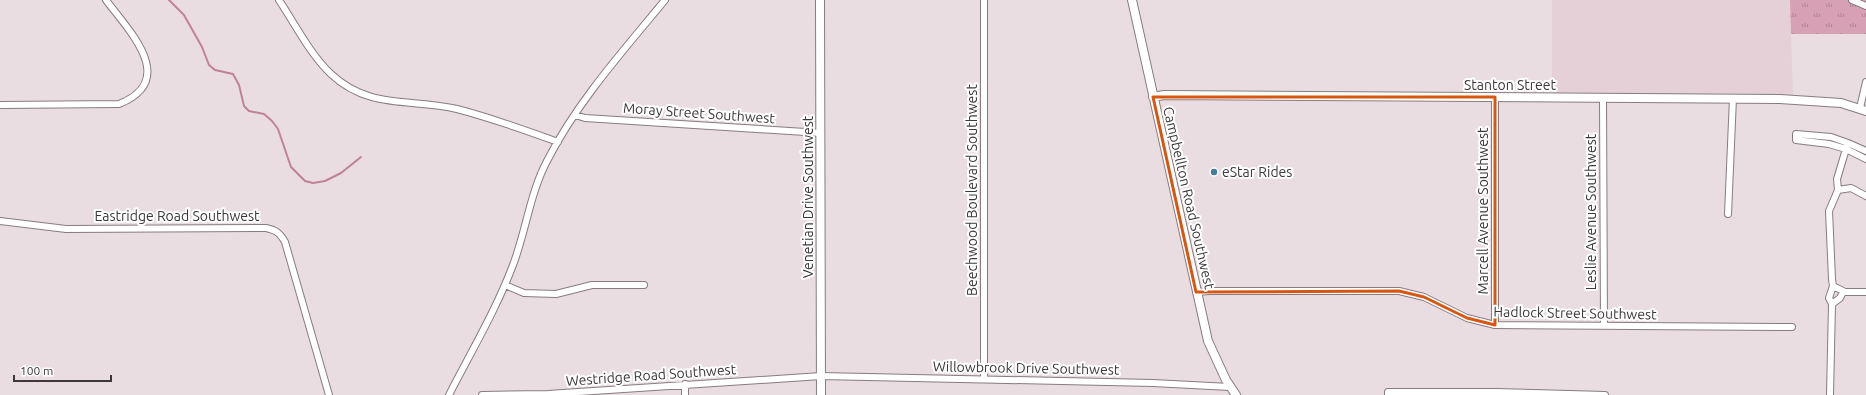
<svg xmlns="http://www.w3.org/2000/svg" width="1866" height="395" font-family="Ubuntu,sans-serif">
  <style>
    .built { fill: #e5d0d7 }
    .grass { fill: url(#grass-tufts) }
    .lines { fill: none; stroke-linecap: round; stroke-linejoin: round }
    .stream { stroke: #bf8298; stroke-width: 2 }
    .street-casing { stroke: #877c80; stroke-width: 8 }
    .secondary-casing { stroke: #877c80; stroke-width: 10 }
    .street { stroke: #fff; stroke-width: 6 }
    .secondary { stroke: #fff; stroke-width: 8 }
    .marked { fill: none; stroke: #d75611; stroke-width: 3; stroke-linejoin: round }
    .poi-dot { fill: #427e95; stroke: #fff; stroke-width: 1.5 }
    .labels { text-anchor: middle; stroke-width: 4; stroke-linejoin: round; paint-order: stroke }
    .street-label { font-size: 14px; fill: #3d383a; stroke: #fff }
    .poi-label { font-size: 14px; fill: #3d383a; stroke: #fff; text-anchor: start }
  </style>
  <defs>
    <pattern id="grass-tufts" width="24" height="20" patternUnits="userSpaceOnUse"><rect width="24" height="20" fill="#d7a0b4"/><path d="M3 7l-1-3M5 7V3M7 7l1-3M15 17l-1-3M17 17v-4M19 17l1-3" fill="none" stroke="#b08393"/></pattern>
  </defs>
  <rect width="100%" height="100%" fill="#eadde1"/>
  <path class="built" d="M 1552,0 L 1790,0 L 1793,98 L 1552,99 Z"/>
  <path class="grass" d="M 1790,0 L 1866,0 L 1866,34 L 1791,34 Z"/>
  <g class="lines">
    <path class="stream" d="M 169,0 L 184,15 L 202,47 L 209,65 L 215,70 L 233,74 L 239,85 L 244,106 L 249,111 L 264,114 L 272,121 L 278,129 L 291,167 L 305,181 L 313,183 L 325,181 L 341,173 L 361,157"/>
    <defs>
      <path id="street" d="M 279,0 C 295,24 310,54 331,74 C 369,110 412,98 457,109 C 492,118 525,130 558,142
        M 984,0 L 984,379
        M 1852,0 L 1866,6
        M 1603,98 L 1604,326
        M 0,105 L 119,104 C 179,80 129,31 106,0
        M 1860,108 L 1866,82
        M 575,115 L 585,118 L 821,133
        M 1848,143 L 1831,137 L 1796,134 L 1796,140 L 1829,144 L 1846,149 L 1848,143 L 1866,151
        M 1838,190 L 1837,179 L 1846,149 L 1866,159
        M 1866,196 L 1851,188 L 1838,190 L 1829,211 L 1832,279 L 1833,286 L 1845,292 L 1866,292
        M 1728,214 L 1733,98
        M 0,221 L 66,229 L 266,228 C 276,230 280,233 285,242 L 329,395
        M 505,285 L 524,293 L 556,294 L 592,285 L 644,285
        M 1196,292 L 1210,291 L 1399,291 L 1424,297 L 1467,318 L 1495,325 L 1792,327
        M 1832,304 L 1840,298 L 1843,292
        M 1495,325 L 1495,97
        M 685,384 L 685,395
        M 449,395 C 471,352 496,310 513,265 C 526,231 530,193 547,161 C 577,102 623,51 665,0
        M 482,395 L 548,394 L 821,376 L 1153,383 L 1230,387
        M 1388,395 L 1388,392 L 1495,392 L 1605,395
        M 1830,395 L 1832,304 L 1829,298 L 1833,286"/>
      <path id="secondary" d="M 820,0 L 821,395
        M 1132,0 L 1208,341 L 1226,380 L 1236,395
        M 1153,97 L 1164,95 L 1780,99 L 1841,103 L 1866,111"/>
    </defs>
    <use href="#street" class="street-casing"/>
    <use href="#secondary" class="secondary-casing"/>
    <use href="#street" class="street"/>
    <use href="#secondary" class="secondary"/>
  </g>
  <path class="marked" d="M 1153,97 L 1495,97 L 1495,325 L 1467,318 L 1424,297 L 1399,291 L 1196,292 Z"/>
  <circle class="poi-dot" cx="1214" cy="172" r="4"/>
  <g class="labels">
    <g class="street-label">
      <text x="1510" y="90">Stanton Street</text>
      <text transform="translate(699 113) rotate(4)" y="5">Moray Street Southwest</text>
      <text transform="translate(972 190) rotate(-90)" y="5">Beechwood Boulevard Southwest</text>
      <text transform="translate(808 197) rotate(-90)" y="5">Venetian Drive Southwest</text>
      <text transform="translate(1189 198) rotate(77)" y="5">Campbellton Road Southwest</text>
      <text transform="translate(1483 211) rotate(-90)" y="5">Marcell Avenue Southwest</text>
      <text transform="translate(1591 212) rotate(-90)" y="5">Leslie Avenue Southwest</text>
      <text x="177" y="221">Eastridge Road Southwest</text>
      <text transform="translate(1575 313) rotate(1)" y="5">Hadlock Street Southwest</text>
      <text transform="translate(1026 368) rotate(1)" y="5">Willowbrook Drive Southwest</text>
      <text transform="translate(651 375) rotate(-4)" y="5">Westridge Road Southwest</text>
    </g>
    <g class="poi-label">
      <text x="1222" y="177">eStar Rides</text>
    </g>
  </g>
  <path d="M14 375v6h97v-6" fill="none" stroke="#3d383a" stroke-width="2"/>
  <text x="20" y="375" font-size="12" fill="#3d383a" stroke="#ffffff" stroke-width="3" paint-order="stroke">100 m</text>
</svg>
